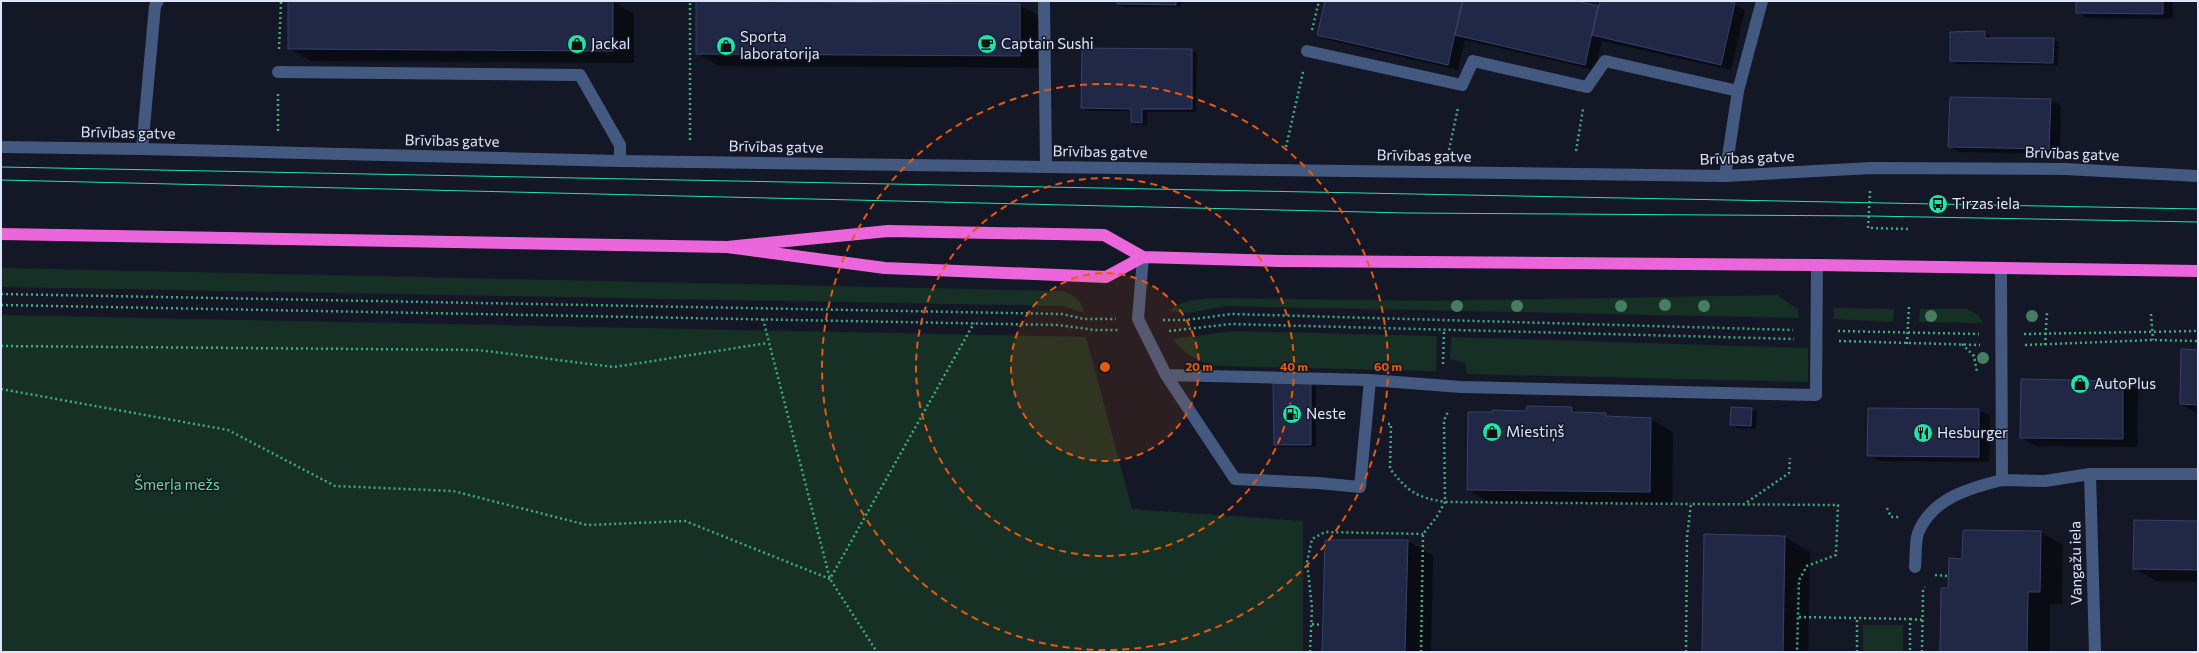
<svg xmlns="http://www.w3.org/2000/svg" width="2199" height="653" font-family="Commissioner,sans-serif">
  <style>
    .green { fill: #173025 }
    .shadow { fill: #0007 }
    .building { fill: #212845; stroke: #36416e }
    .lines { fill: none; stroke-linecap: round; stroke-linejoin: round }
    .path { stroke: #3fac7b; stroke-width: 2.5; stroke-dasharray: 2 3; stroke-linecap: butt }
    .minor { stroke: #445980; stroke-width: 12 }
    .highway { stroke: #ec66db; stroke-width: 12 }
    .tram { stroke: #20e4ab; stroke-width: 1 }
    .tree { fill: #477e62 }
    .ring { fill: none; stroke: #e8590c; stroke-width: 2; stroke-dasharray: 7 5 }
    .labels { text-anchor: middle; stroke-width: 3; stroke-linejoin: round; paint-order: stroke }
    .poi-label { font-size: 15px; fill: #dde5fb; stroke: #131726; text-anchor: start }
    .street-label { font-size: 15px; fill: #dde5fb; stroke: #131726 }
    .park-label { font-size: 15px; fill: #71d394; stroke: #131726 }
    .centre { fill: #e8590c; stroke: #131726; stroke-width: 2 }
    .ring-label { font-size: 12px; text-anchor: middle; font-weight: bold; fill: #e8590c; stroke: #131726; stroke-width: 3; stroke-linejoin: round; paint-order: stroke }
  </style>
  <rect width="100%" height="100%" fill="#131726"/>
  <path class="green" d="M 1,268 L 1064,291 C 1075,296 1082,300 1084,313 L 1063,306 L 1,287 Z
    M 1777,295 L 1798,309 L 1799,318 L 1225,306 L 1190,313 L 1169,311 C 1183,299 1200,299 1218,298 L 1432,301 Z
    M 1834,308 L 1894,309 L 1893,322 L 1833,319 Z
    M 1920,309 L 1968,309 L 1978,315 L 1983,323 L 1919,322 Z
    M 1,315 L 1086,337 L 1132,509 L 1303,521 L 1303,652 L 1,652 Z
    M 1233,331 L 1437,336 L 1436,371 L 1216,366 C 1194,360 1187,355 1172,339 Z
    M 1451,337 L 1808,348 L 1808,382 L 1467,374 L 1465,363 L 1450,359 Z
    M 1863,625 L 1903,625 L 1903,652 L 1863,652 Z"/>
  <path class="shadow" d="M 289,1 L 613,1 L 634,14 L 634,63 L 311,61 L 288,48 Z
    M 1118,1 L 1181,1 L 1181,7 L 1123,7 L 1118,4 Z
    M 1326,1 L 1571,1 L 1599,7 L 1601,1 L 1721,1 L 1734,4 L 1745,10 L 1731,70 L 1602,41 L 1595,70 L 1465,40 L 1458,70 L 1328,40 L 1318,34 Z
    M 2077,1 L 2173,1 L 2173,19 L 2087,18 L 2077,12 Z
    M 1020,5 L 1042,18 L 1042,68 L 719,66 L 697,53 Z
    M 1984,32 L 1990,35 L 1990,39 L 2053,39 L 2059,42 L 2058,65 L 1956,64 L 1951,61 Z
    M 1192,50 L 1197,53 L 1196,112 L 1147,112 L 1147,125 L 1137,125 L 1132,122 L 1132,111 L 1088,111 L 1082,108 Z
    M 2051,100 L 2061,106 L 2060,154 L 1959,152 L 1949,146 Z
    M 2198,351 L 2198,414 L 2181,404 Z
    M 2022,380 L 2123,382 L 2138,390 L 2137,447 L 2036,446 L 2021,437 Z
    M 1310,384 L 1316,387 L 1316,447 L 1280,447 L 1275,444 Z
    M 1572,408 L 1580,413 L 1606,414 L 1613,418 L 1651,419 L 1673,432 L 1672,505 L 1490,502 L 1468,490 L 1527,412 Z
    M 1752,409 L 1757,412 L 1756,429 L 1737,428 L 1731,425 Z
    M 1869,409 L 1979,410 L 1990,416 L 1989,462 L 1879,461 L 1868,455 Z
    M 2198,522 L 2198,582 L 2156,581 L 2134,568 Z
    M 2040,532 L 2063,545 L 2062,604 L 2050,604 L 2050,652 L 1941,652 L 1963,560 Z
    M 1705,535 L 1785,537 L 1810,552 L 1808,652 L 1703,652 Z
    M 1408,541 L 1433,556 L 1431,652 L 1323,652 Z"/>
  <path class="building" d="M 288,1 L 613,1 L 613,51 L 288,49 Z
    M 696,1 L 1020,4 L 1020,56 L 696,54 Z
    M 1117,1 L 1176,1 L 1176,5 L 1117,4 Z
    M 1325,1 L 1462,1 L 1448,65 L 1317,35 Z
    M 1463,1 L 1576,1 L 1598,6 L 1585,65 L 1455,35 Z
    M 1600,1 L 1725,1 L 1735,3 L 1721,65 L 1592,35 Z
    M 2076,1 L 2163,1 L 2163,14 L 2076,13 Z
    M 1985,31 L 1985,38 L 2054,38 L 2053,63 L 1950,61 L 1950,32 Z
    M 1082,48 L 1192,49 L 1192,109 L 1142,109 L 1142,123 L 1131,122 L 1131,109 L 1081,108 Z
    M 1950,97 L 2051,99 L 2049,149 L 1948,147 Z
    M 2181,349 L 2198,350 L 2198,405 L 2180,404 Z
    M 2021,379 L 2123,381 L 2123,439 L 2020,438 Z
    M 1273,383 L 1311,383 L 1311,445 L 1274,445 Z
    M 1527,406 L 1572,407 L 1572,412 L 1606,413 L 1606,416 L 1651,418 L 1650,492 L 1467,490 L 1468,412 L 1492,412 L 1492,410 L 1526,411 Z
    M 1731,407 L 1752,408 L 1751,426 L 1730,425 Z
    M 1868,408 L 1979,409 L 1979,457 L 1867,456 Z
    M 2134,520 L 2198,521 L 2198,570 L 2133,569 Z
    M 1963,530 L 2041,531 L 2040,592 L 2028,592 L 2027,652 L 1940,652 L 1941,588 L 1948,588 L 1949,558 L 1962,559 Z
    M 1704,534 L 1785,536 L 1783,652 L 1702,652 Z
    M 1325,540 L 1408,540 L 1405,652 L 1322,652 Z"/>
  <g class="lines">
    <path class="path" d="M 1312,30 L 1319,1
      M 279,49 L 281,1
      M 278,131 L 278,94
      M 690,140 L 690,1
      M 1286,147 L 1303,72
      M 1449,150 L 1458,108
      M 1576,151 L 1583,109
      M 1870,191 L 1868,228 L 1910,229
      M 1,294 L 1062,314 L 1084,319 L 1116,319
      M 1,305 L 1058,325 L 1095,330 L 1118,330
      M 2151,314 L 2153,340
      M 763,319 L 830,579 L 877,652
      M 1163,320 L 1186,320 L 1232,314 L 1793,330
      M 1169,331 L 1231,324 L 1794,339
      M 1838,331 L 1979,334
      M 2024,334 L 2198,331
      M 1839,341 L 1980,345
      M 1907,344 L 1909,306
      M 1962,344 L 1974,356 L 1977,372
      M 2025,345 L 2153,340 L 2198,341
      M 2045,345 L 2047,312
      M 1,346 L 478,350 L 614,367 L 768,343
      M 1443,364 L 1444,330
      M 1,389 L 228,430 L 335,486 L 453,491 L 587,525 L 685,521 L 830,579 L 974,323
      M 1388,424 L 1391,424 L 1390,469 C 1409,492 1415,497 1445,502 L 1691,504
      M 1743,505 L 1789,473 L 1790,458
      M 1887,508 L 1891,517 L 1901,517
      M 1935,575 L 1948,576
      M 1799,617 L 1910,619 L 1910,652
      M 1910,619 L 1922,620
      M 1312,624 L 1322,625
      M 1310,652 L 1312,608 L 1307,562 L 1312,539 L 1325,532 L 1423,534
      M 1421,652 L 1423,534 L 1436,518 L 1445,502 L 1444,420 L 1449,410
      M 1686,652 L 1687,537 L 1691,504 L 1838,505 L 1836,555 L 1807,566 L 1799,580 L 1797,652
      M 1857,652 L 1857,618
      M 1922,652 L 1923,591 L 1925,587"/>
    <path class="minor" d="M 1044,1 L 1046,167
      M 1307,51 L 1462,85 L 1473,61 L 1587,87 L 1605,61 L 1738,91
      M 278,72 L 580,75 L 620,145 L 620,161
      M 1,147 L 142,149 L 620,161 L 1046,167 L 1725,176 L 1871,168 L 2065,169 L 2198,176
      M 142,149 L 155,6 L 158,1
      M 1725,176 L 1738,91 L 1762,1
      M 1143,257 L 1138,319 L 1166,375 L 1370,380 L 1461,387 L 1816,395 L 1817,265
      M 2001,269 L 2002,480 L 2045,481 L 2090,474 L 2198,474
      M 1166,375 L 1235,479 L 1318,483 L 1360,487 L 1370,380
      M 2090,474 L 2095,652
      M 1915,567 C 1916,556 1915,542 1918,533 C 1932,498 1970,488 2002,480"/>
    <path class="highway" d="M 1,234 L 727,247 L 885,268 L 1106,277 L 1143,257
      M 727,247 L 888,231 L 1104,235 L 1143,257 L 1280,261 L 1817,265 L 2198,271"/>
    <path class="tram" d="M 1,167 L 2198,209
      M 1,180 L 1407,213 L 1869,216 L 2198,222"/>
  </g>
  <g class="tree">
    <circle cx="1665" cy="305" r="6"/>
    <circle cx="1457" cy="306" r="6"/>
    <circle cx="1517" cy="306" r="6"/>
    <circle cx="1621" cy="306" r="6"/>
    <circle cx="1704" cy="306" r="6"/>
    <circle cx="1931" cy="316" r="6"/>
    <circle cx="2032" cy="316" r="6"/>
    <circle cx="1983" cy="358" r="6"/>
  </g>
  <circle cx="1105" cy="367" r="94" fill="#e8590c" fill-opacity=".12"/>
  <g class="ring">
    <circle cx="1105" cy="367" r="94"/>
    <circle cx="1105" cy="367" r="189"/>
    <circle cx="1105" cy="367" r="283"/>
  </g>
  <defs>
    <symbol id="shop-disc" viewBox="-11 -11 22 22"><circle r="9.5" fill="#20e4ab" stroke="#131726"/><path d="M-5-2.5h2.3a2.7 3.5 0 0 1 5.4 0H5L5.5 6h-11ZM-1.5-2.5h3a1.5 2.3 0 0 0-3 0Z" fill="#111"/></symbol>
    <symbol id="cafe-disc" viewBox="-11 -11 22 22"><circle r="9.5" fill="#20e4ab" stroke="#131726"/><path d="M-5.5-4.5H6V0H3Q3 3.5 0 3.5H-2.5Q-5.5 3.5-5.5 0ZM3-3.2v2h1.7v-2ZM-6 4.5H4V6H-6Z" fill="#111"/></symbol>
    <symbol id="bus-disc" viewBox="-11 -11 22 22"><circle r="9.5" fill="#20e4ab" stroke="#131726"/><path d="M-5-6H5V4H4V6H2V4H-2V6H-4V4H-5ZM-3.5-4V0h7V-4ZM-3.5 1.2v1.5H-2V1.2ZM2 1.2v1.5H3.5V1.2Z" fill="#111"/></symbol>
    <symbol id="fuel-disc" viewBox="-11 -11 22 22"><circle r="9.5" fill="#20e4ab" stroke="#131726"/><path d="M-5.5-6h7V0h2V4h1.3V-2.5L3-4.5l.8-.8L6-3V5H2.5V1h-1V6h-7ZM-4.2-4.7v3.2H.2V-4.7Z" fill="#111"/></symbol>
    <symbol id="restaurant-disc" viewBox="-11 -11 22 22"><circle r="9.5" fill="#20e4ab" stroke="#131726"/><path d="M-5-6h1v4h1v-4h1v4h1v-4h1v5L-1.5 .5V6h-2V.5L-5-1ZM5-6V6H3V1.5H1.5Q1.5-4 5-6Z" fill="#111"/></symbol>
  </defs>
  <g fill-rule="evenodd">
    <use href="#shop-disc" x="566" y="33" width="22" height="22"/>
    <use href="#cafe-disc" x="976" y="33" width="22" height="22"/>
    <use href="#shop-disc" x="715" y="35" width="22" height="22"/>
    <use href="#bus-disc" x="1927" y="193" width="22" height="22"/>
    <use href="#shop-disc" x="2069" y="373" width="22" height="22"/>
    <use href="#fuel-disc" x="1281" y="403" width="22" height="22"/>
    <use href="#shop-disc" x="1481" y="421" width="22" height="22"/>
    <use href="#restaurant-disc" x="1912" y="422" width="22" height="22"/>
  </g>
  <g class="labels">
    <g class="poi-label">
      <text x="740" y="42">Sporta<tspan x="740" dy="17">laboratorija</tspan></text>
      <text x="591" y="49">Jackal</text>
      <text x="1001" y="49">Captain Sushi</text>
      <text x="1952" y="209">Tirzas iela</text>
      <text x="2094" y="389">AutoPlus</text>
      <text x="1306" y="419">Neste</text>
      <text x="1506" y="437">Miestiņš</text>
      <text x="1937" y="438">Hesburger</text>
    </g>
    <g class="street-label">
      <text transform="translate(128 133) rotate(1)" y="5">Brīvības gatve</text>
      <text transform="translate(452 141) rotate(1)" y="5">Brīvības gatve</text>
      <text transform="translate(776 147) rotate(1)" y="5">Brīvības gatve</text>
      <text transform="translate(1100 152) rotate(1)" y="5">Brīvības gatve</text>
      <text transform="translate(2072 154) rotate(2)" y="5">Brīvības gatve</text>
      <text transform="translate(1424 156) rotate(1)" y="5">Brīvības gatve</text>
      <text transform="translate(1747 158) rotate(-2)" y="5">Brīvības gatve</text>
      <text transform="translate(2076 563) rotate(-91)" y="5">Vangažu iela</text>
    </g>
    <g class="park-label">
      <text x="177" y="490">Šmerļa mežs</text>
    </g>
  </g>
  <circle cx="1105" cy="367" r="6" class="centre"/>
  <g class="ring-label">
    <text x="1199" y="371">20 m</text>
    <text x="1294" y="371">40 m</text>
    <text x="1388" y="371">60 m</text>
  </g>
  <rect width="2199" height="653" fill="none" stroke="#dde5fb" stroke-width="4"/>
</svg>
